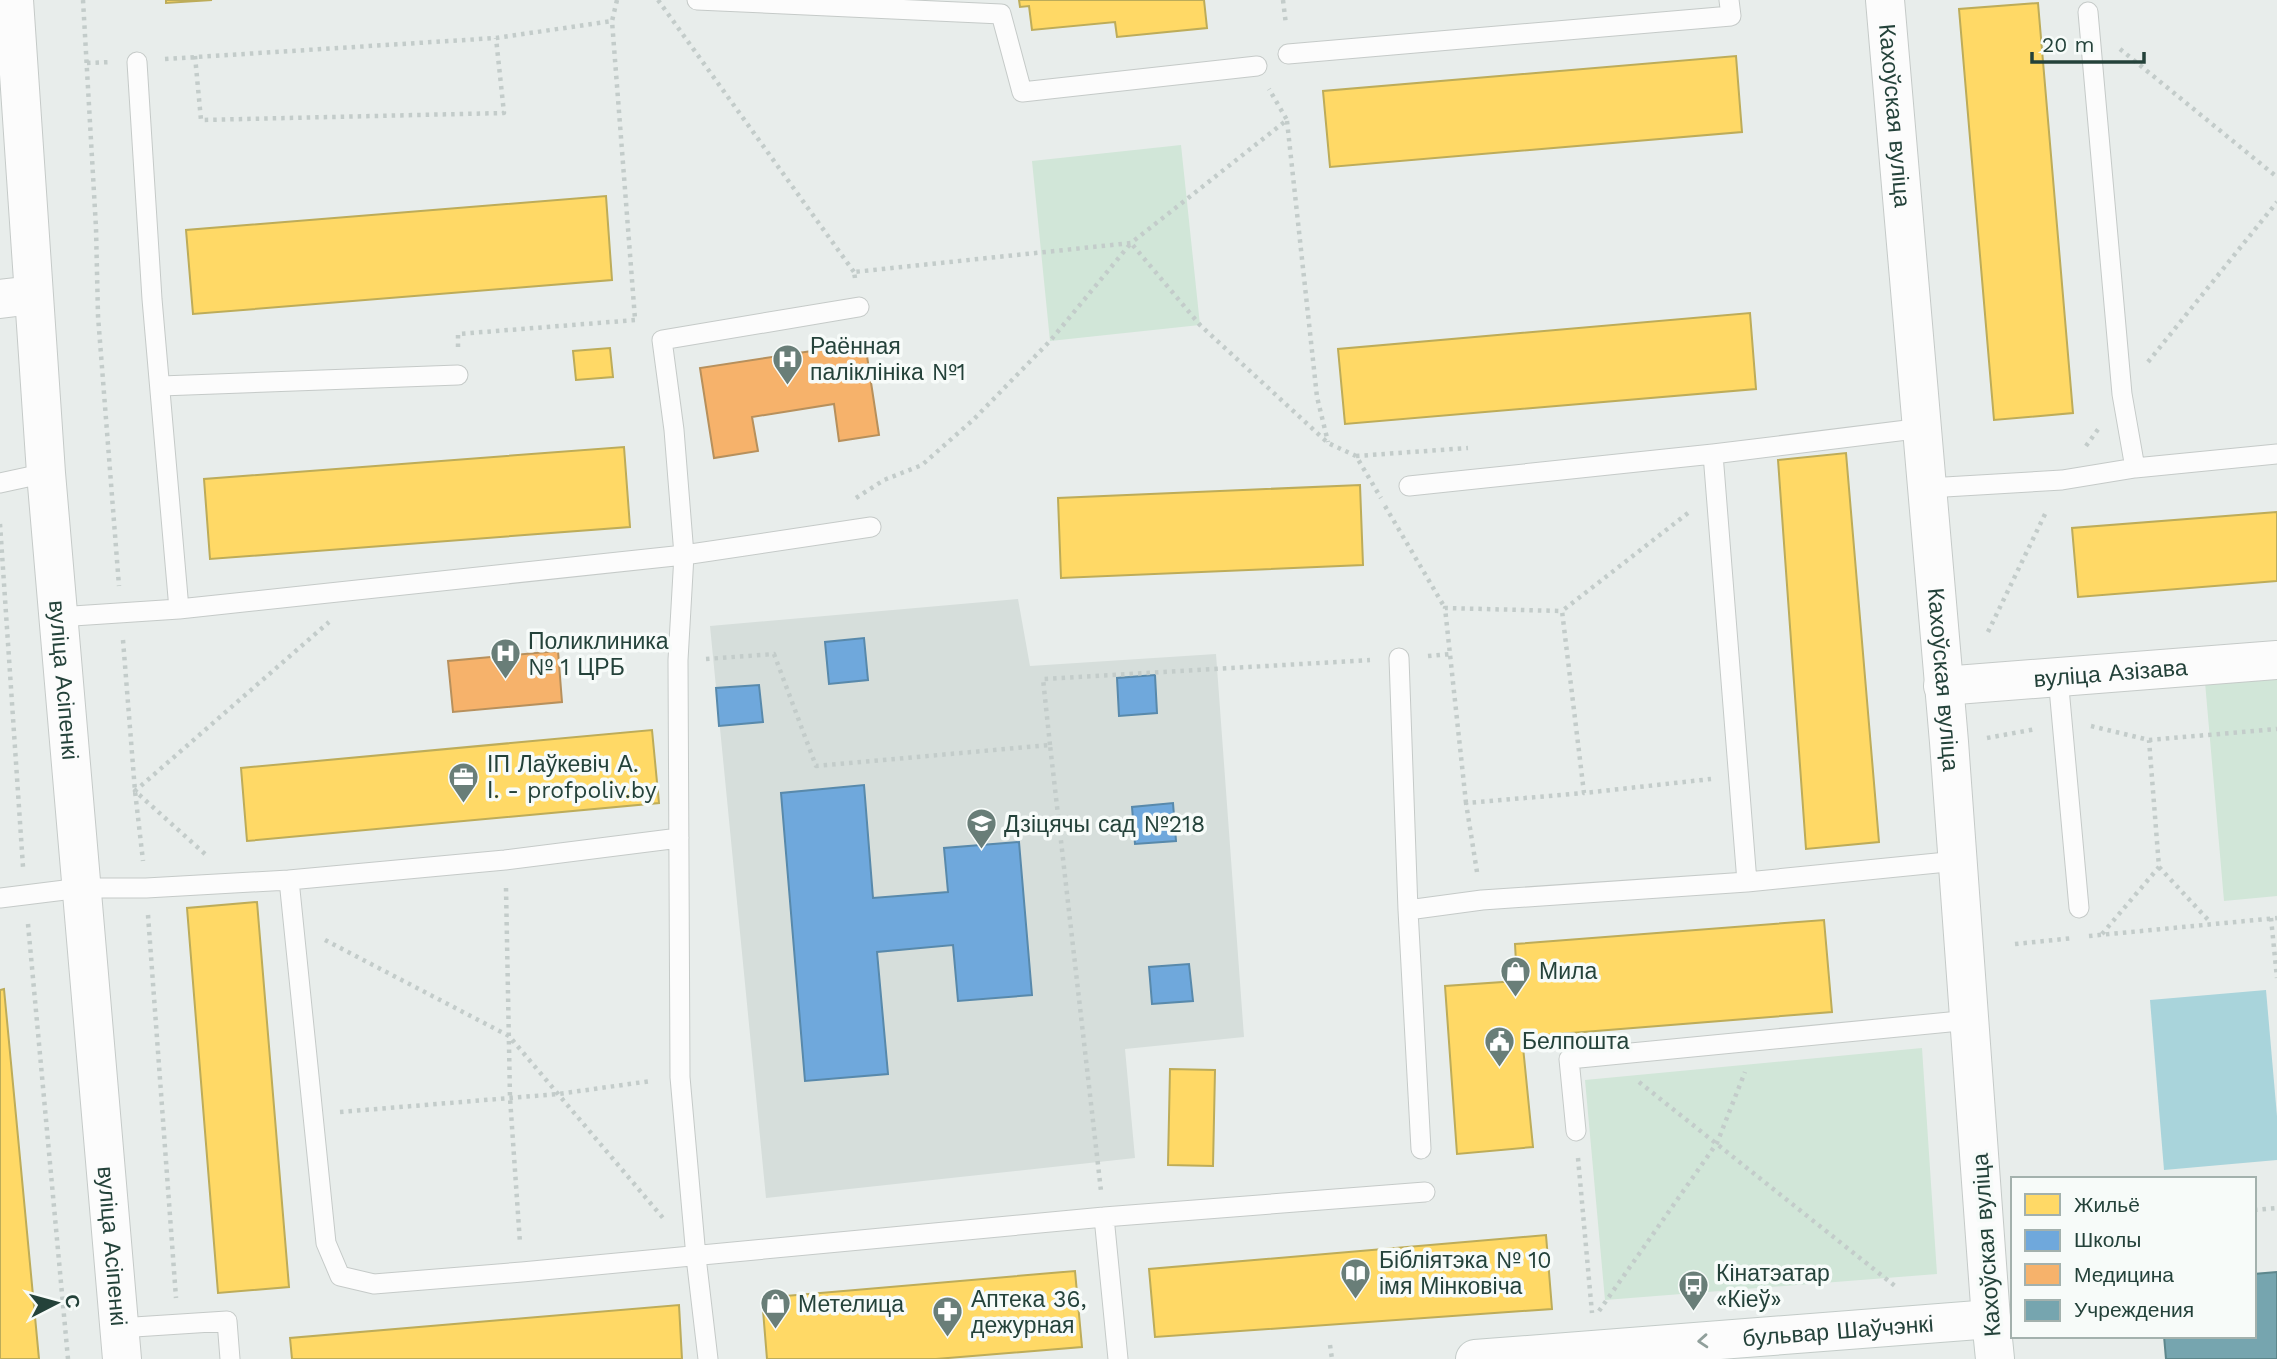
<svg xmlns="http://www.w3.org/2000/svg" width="2277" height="1359" font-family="'Work Sans',sans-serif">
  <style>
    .built { fill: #d6dedb }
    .green { fill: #d1e6d8 }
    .water { fill: #a9d4db }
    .homes { fill: #ffd966; stroke: #bdac59; stroke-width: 2 }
    .schools { fill: #6fa8dc; stroke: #5889ab; stroke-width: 2 }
    .health { fill: #f6b26b; stroke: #b7905c; stroke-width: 2 }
    .public { fill: #76a5af; stroke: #5d878c; stroke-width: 2 }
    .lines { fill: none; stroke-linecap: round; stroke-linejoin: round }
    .service-casing { stroke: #c5cac8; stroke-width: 21 }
    .minor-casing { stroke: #c5cac8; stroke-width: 40 }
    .tertiary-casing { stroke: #c5cac8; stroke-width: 40 }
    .secondary-casing { stroke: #c3cbc8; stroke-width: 40 }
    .path { stroke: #c3ccca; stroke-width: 4.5; stroke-dasharray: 3.5 5; stroke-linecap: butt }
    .service { stroke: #fcfcfc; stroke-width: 19 }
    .minor { stroke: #fcfcfc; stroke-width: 38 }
    .tertiary { stroke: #fcfcfc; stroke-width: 38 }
    .secondary { stroke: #fcfcfc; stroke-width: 38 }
    .oneway { stroke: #909f9b }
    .labels { text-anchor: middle; stroke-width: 7; stroke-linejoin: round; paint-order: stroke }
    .street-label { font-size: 23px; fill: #24423a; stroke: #f7fbf9 }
    .poi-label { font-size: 23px; fill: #24423a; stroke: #f7fbf9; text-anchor: start }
  </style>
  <rect width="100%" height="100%" fill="#e8edeb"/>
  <path class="built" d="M 1018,599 L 1030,666 L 1216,654 L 1244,1037 L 1125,1049 L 1135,1158 L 766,1198 L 710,626 Z"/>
  <path class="green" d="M 1181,145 L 1200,325 L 1050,341 L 1032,161 Z
    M 2277,675 L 2277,896 L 2224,901 L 2205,682 Z
    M 1922,1048 L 1937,1274 L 1605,1300 L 1585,1080 Z"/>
  <path class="water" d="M 2266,990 L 2277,1116 L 2277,1160 L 2164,1170 L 2150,1000 Z"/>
  <path class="homes" d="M 166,0 L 212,0 L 166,3 Z
    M 1019,0 L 1204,0 L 1207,28 L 1117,37 L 1115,22 L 1032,30 L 1029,6 L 1020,7 Z
    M 2038,3 L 2073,413 L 1994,420 L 1959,9 Z
    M 1736,56 L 1742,132 L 1330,167 L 1323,91 Z
    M 606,196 L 612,280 L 193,314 L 186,230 Z
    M 1750,313 L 1756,389 L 1345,424 L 1338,349 Z
    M 610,348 L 613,377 L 576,380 L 573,351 Z
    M 624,447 L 630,527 L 210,559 L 204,479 Z
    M 1846,453 L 1879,842 L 1806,849 L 1778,460 Z
    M 1360,485 L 1363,565 L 1061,578 L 1058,498 Z
    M 2277,512 L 2277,581 L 2078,597 L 2072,528 Z
    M 652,730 L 659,803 L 247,841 L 241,768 Z
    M 257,902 L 289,1287 L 218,1293 L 187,908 Z
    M 1824,920 L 1832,1012 L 1522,1037 L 1533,1147 L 1457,1154 L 1445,986 L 1517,981 L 1515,944 Z
    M 4,989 L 39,1359 L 0,1359 L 0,990 Z
    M 1170,1069 L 1215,1070 L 1213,1166 L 1168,1165 Z
    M 1546,1235 L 1552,1309 L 1155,1337 L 1149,1269 Z
    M 1075,1271 L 1082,1347 L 936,1359 L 767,1359 L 762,1298 Z
    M 679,1305 L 682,1359 L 292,1359 L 290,1338 Z"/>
  <path class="schools" d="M 864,638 L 868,680 L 829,684 L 825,642 Z
    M 1155,675 L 1157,713 L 1119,716 L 1117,678 Z
    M 759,685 L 763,722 L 719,726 L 716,688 Z
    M 864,785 L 873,898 L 948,892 L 944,848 L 1019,842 L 1032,995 L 958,1001 L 953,945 L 877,952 L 888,1074 L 805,1081 L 781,793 Z
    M 1173,803 L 1176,841 L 1135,844 L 1132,807 Z
    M 1189,964 L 1193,1001 L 1152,1004 L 1149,967 Z"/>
  <path class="health" d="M 865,343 L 879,435 L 839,441 L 834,404 L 752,417 L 758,451 L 714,458 L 700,368 Z
    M 558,651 L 562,702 L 453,712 L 448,661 Z"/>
  <path class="public" d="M 2277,1272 L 2277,1359 L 2166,1359 L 2164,1336 L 2254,1336 L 2254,1274 Z"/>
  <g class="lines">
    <defs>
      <path id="service" d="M 697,0 L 1001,14 L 1022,92 L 1257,66
        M 2088,12 L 2122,394 L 2135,468
        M 1288,54 L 1731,16 L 1729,0
        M 137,62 L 152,299 L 179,609
        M 161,386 L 458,375
        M 1713,454 L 1747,882
        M 0,483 L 46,473
        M 1409,486 L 1713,454 L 1923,428
        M 1928,488 L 2062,480 L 2135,468 L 2277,454
        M 58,617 L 179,609 L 684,555 L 871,527
        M 1399,658 L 1408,910 L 1421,1149
        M 2058,677 L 2079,908
        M 289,880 L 326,1243 L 340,1276 L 374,1284 L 522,1272 L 1104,1217 L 1425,1192
        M 0,898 L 81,888 L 146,888 L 289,880 L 505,860 L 679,838
        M 1408,910 L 1482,900 L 1747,882 L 1957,861
        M 1576,1131 L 1569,1059 L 1970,1020
        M 1104,1217 L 1118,1359
        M 119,1328 L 227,1321 L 230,1359
        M 708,1359 L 696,1257 L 680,1077 L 678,660 L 684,555 L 674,430 L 662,340 L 859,307"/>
      <g id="minor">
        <path id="s1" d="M 14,0 L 46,473 L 122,1359"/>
        <path d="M 0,299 L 33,295"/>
      </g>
      <g id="tertiary">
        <path id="s2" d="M 1885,0 L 1949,742 L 1991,1319"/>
        <path id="s3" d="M 1943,686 L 2277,660"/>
      </g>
      <g id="secondary">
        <path id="s4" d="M 1475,1359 L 1991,1319 L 1995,1359"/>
      </g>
    </defs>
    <use href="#service" class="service-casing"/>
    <use href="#minor" class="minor-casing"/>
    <use href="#tertiary" class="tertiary-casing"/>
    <use href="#secondary" class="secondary-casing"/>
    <path class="path" d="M 83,0 L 96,228 L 98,316 L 119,586
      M 617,0 L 612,21 L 635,319
      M 658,0 L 854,272
      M 1283,0 L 1286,25
      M 2120,49 L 2277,177
      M 195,56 L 201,120 L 504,113 L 496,38
      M 165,59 L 496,38 L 612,21
      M 87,63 L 111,62
      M 1287,121 L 1317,397 L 1328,442
      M 855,278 L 854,272 L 1131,243 L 1287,120 L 1269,89
      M 458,347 L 458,334 L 636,320
      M 2148,362 L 2277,202
      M 2086,446 L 2099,428
      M 1356,456 L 1468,448
      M 856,498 L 884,480 L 922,465 L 974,419 L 1050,341 L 1131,243 L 1200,325 L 1328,443 L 1356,456 L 1381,498
      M 1385,506 L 1445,608
      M 1688,513 L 1562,611 L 1584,793 L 1711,779
      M 0,524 L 23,867
      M 1988,632 L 2047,510
      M 123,640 L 135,791 L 143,861
      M 1428,656 L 1450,654
      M 706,659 L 774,654 L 816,766 L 1050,745 L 1101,1191
      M 2091,726 L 2149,740 L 2277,729
      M 1987,738 L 2036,729
      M 1050,745 L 1043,679 L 1370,660
      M 1466,803 L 1445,608 L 1562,611
      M 205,854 L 135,791 L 329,622
      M 2159,867 L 2211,923
      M 1477,872 L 1466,803 L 1584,793
      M 506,888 L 510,1098 L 520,1243
      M 148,915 L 176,1298
      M 2271,918 L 2277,978
      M 28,924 L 68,1359
      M 2102,934 L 2159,867 L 2149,740
      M 2089,936 L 2277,918
      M 325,940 L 509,1036 L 663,1218
      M 2015,944 L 2074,938
      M 1639,1082 L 1895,1286
      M 340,1112 L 558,1094 L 651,1081
      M 1578,1158 L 1592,1313
      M 2254,1210 L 2277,1208
      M 1599,1311 L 1717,1143 L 1745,1072
      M 1330,1345 L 1332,1359"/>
    <use href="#service" class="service"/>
    <use href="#minor" class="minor"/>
    <use href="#tertiary" class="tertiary"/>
    <use href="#secondary" class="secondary"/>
  </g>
  <defs><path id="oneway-chevron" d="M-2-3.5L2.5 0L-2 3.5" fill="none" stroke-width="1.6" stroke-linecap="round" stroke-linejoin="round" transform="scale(1.75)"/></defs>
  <use class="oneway" href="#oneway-chevron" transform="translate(1703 1341) rotate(176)"/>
  <defs>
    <symbol id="hospital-pin" viewBox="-11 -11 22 30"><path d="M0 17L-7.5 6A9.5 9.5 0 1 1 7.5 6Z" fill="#697e78" stroke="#f7fbf9"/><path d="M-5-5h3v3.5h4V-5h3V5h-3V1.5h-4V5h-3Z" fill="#fff"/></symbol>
    <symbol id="office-pin" viewBox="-11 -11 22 30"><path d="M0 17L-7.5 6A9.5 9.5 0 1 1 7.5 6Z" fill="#697e78" stroke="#f7fbf9"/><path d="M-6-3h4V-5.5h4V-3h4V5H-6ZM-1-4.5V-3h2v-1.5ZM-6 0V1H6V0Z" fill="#fff"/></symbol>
    <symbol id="school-pin" viewBox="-11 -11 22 30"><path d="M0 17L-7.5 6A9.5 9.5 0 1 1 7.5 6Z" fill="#697e78" stroke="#f7fbf9"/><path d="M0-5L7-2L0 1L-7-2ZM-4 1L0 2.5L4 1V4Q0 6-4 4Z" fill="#fff"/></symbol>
    <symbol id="shop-pin" viewBox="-11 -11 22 30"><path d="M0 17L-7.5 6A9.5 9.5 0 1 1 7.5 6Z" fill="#697e78" stroke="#f7fbf9"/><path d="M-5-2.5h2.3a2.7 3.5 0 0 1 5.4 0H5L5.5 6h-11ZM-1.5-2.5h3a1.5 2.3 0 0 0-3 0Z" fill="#fff"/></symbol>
    <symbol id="civic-pin" viewBox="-11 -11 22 30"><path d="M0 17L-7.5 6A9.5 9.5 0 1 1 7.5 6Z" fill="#697e78" stroke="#f7fbf9"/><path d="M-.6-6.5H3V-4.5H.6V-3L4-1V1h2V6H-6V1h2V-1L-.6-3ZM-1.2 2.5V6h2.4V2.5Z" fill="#fff"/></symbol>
    <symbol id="library-pin" viewBox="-11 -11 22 30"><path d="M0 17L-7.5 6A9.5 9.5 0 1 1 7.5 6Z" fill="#697e78" stroke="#f7fbf9"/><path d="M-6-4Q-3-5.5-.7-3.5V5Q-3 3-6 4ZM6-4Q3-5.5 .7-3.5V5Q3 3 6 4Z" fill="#fff"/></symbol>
    <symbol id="bus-pin" viewBox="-11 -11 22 30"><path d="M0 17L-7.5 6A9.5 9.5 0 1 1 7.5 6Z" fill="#697e78" stroke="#f7fbf9"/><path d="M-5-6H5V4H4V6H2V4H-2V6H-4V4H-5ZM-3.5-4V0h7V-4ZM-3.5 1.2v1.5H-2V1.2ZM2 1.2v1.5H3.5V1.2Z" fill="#fff"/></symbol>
    <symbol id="pharmacy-pin" viewBox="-11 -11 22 30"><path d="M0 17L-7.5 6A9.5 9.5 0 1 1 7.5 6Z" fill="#697e78" stroke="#f7fbf9"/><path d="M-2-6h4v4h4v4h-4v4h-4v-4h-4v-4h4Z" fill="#fff"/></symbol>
  </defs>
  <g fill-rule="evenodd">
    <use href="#hospital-pin" x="770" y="342" width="35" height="47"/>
    <use href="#hospital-pin" x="488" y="636" width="35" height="47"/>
    <use href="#office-pin" x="446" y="760" width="35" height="47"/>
    <use href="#school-pin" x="964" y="806" width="35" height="47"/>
    <use href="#shop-pin" x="1498" y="954" width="35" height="47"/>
    <use href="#civic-pin" x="1482" y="1024" width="35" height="47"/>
    <use href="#library-pin" x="1338" y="1256" width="35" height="47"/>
    <use href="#bus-pin" x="1676" y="1268" width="35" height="47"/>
    <use href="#shop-pin" x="758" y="1286" width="35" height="47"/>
    <use href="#pharmacy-pin" x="930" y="1294" width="35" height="47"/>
  </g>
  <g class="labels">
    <g class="street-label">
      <text dy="8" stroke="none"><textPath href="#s2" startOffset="116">Кахоўская вуліца</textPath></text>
      <text dy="8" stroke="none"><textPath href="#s3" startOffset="168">вуліца Азізава</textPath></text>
      <text dy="8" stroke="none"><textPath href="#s2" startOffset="682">Кахоўская вуліца</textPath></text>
      <text dy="8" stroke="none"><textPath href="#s1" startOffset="682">вуліца Асіпенкі</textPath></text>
      <text dy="8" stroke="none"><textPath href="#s1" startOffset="1250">вуліца Асіпенкі</textPath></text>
      <text transform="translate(1986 1245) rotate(-94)" y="8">Кахоўская вуліца</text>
      <text dy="8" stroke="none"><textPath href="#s4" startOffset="364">бульвар Шаўчэнкі</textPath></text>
    </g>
    <g class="poi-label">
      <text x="810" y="354">Раённая<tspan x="810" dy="26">паліклініка №1</tspan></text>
      <text x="528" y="649">Поликлиника<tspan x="528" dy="26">№ 1 ЦРБ</tspan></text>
      <text x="487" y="772">ІП Лаўкевіч А.<tspan x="487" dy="26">І. - profpoliv.by</tspan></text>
      <text x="1004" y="832">Дзіцячы сад №218</text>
      <text x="1539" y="979">Мила</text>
      <text x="1522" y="1049">Белпошта</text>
      <text x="1379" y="1268">Бібліятэка № 10<tspan x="1379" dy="26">імя Мінковіча</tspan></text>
      <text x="1716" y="1281">Кінатэатар<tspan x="1716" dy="26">«Кіеў»</tspan></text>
      <text x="971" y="1307">Аптека 36,<tspan x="971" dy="26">дежурная</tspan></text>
      <text x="798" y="1312">Метелица</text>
    </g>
  </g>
  <rect x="2011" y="1177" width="245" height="161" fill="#f7fbf9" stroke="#a3b1ad" stroke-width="2"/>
  <rect x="2025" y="1194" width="35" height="21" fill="#ffd966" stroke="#a3b1ad" stroke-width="2"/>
  <text x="2074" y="1212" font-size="21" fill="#24423a">Жильё</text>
  <rect x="2025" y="1230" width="35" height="21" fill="#6fa8dc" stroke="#a3b1ad" stroke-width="2"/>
  <text x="2074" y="1247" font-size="21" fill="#24423a">Школы</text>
  <rect x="2025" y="1264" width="35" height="21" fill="#f6b26b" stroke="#a3b1ad" stroke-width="2"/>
  <text x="2074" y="1282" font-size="21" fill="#24423a">Медицина</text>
  <rect x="2025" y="1300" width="35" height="21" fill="#76a5af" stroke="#a3b1ad" stroke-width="2"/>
  <text x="2074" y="1317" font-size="21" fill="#24423a">Учреждения</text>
  <g transform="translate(56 1303) rotate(84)" stroke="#f7fbf9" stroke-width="5" paint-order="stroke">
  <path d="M0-5L12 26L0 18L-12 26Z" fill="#24423a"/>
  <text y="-10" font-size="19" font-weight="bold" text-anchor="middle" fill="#24423a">С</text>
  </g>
  <path d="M2032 52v10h112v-10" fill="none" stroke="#24423a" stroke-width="3.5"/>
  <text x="2042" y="52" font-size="21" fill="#24423a" stroke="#f7fbf9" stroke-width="5" paint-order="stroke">20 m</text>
</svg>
